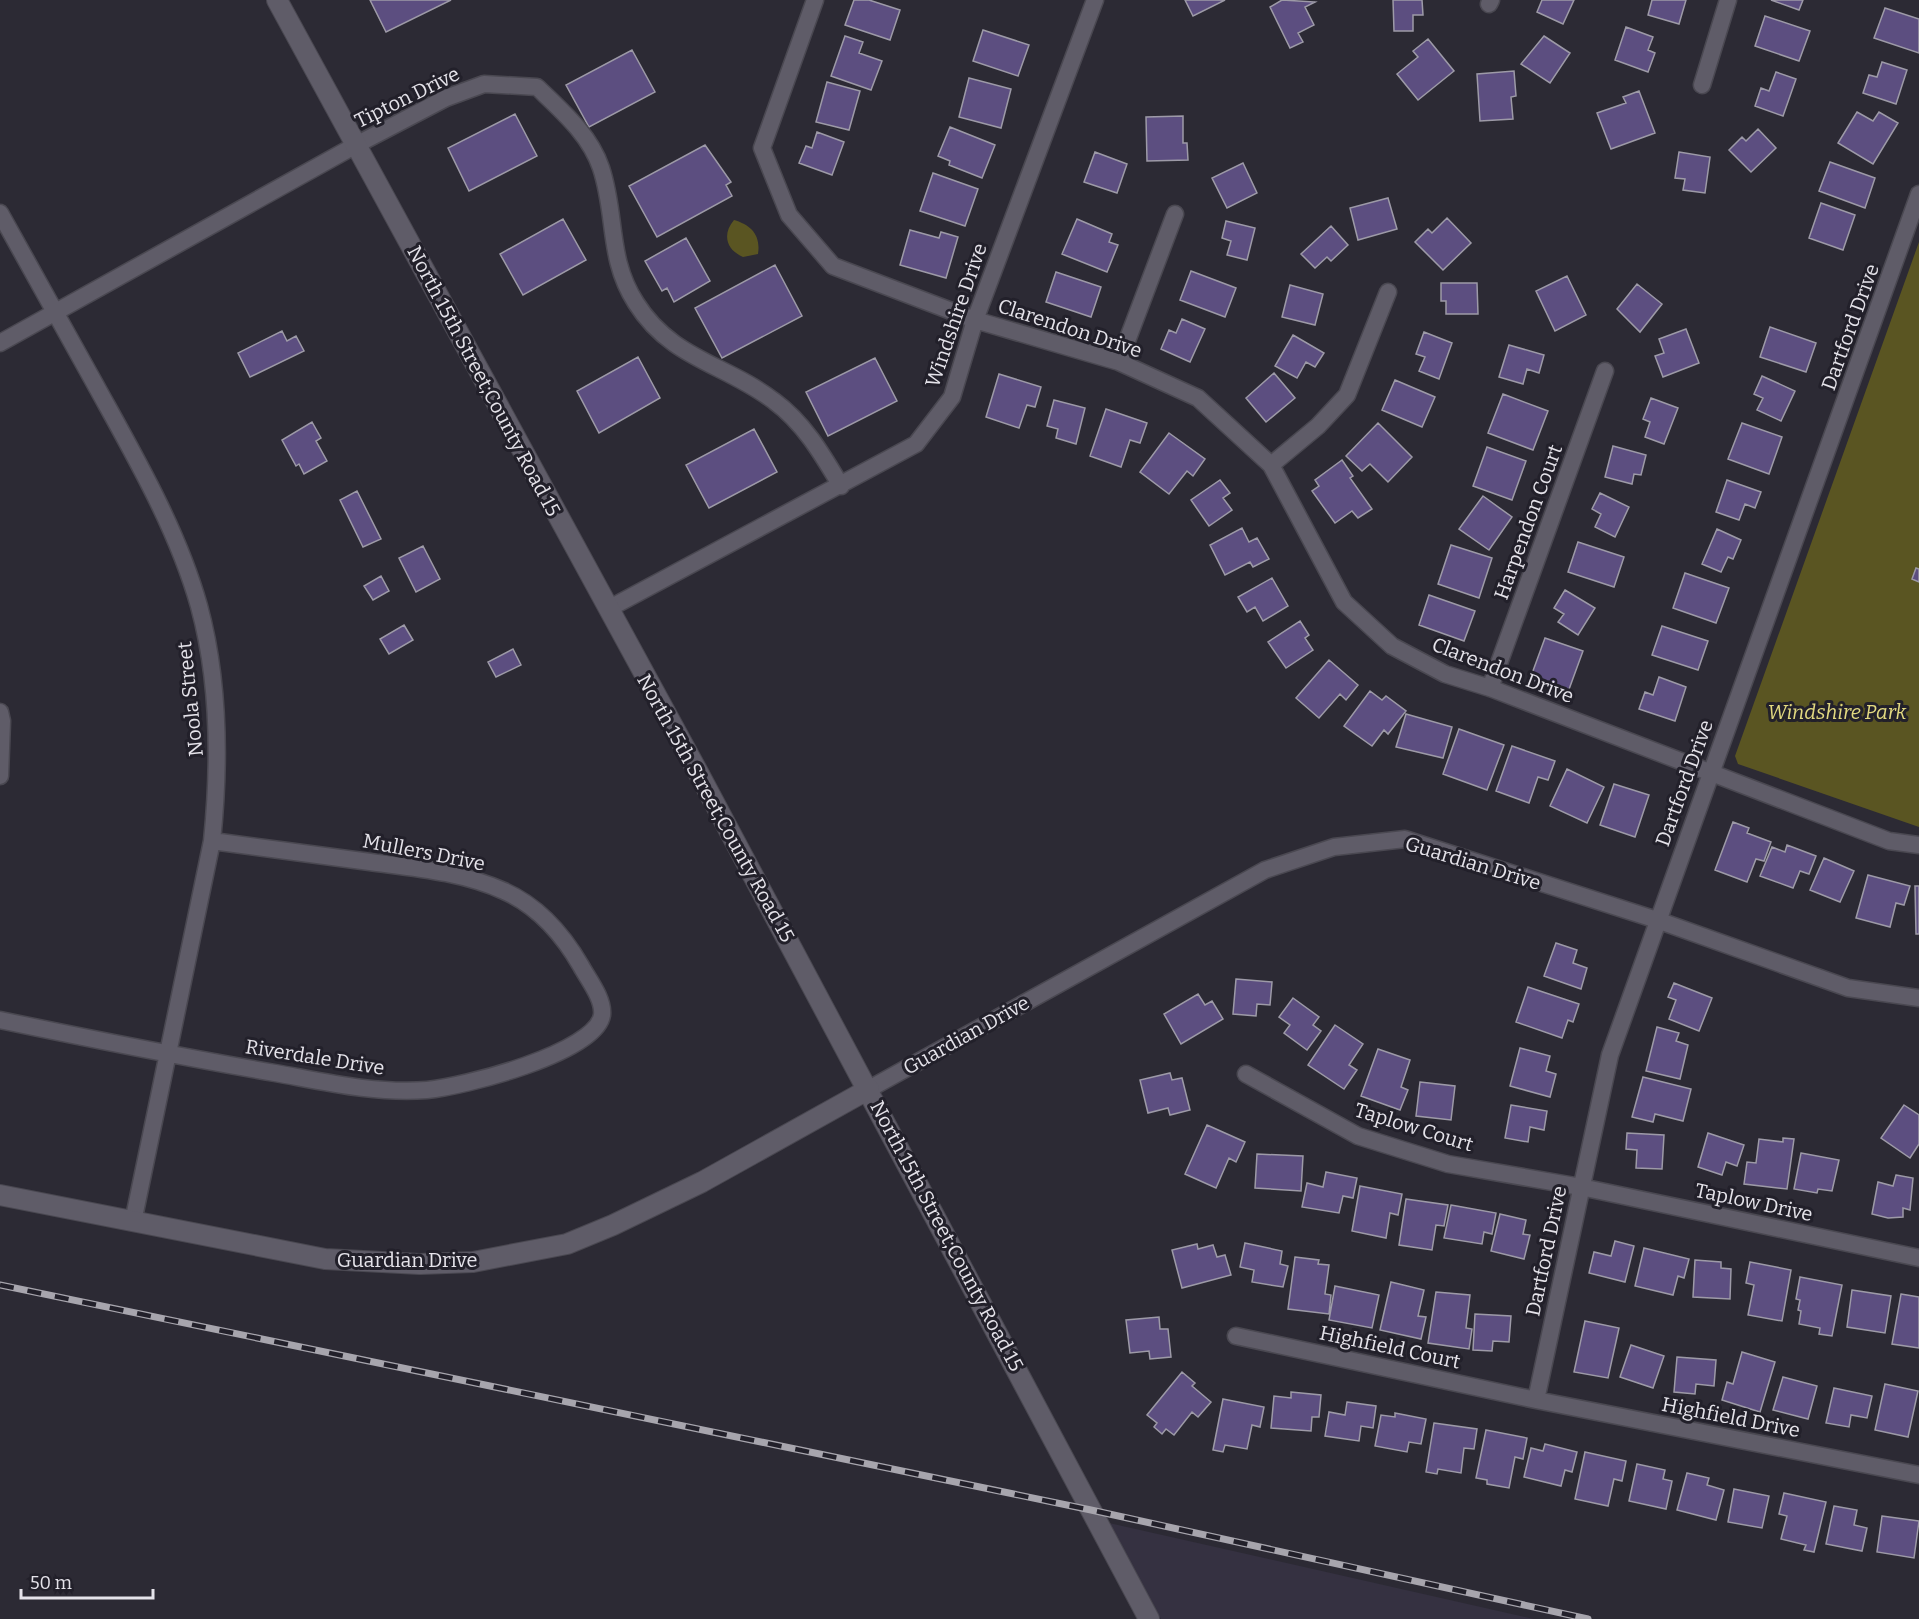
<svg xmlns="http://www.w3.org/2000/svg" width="1919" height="1619" font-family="Bitter,serif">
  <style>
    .built { fill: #353141 }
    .green { fill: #5a5522 }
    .building { fill: #5c4e80; stroke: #9d9aa7; stroke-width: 1.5 }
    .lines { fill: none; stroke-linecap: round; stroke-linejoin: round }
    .minor-casing { stroke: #4a4851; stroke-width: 19 }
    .tertiary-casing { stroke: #4a4851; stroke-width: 22 }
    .minor { stroke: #5f5c68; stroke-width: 16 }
    .tertiary { stroke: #5f5c68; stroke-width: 20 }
    .rail-casing { stroke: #a7a5ad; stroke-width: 7 }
    .rail { stroke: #22202a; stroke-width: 4.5; stroke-dasharray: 14; stroke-linecap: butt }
    .labels { text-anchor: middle; stroke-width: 6; stroke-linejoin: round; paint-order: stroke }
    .street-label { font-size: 20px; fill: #e5e3ea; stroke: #22202a }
    .park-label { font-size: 20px; font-style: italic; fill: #e3da81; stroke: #22202a }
  </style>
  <rect width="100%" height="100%" fill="#2c2a34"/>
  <path class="built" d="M 1109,1523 L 1534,1619 L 1161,1619 Z"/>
  <path class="green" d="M 734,220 C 751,225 761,235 758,254 L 743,257 C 726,250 722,234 734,220 Z
    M 1919,242 L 1919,827 L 1738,764 L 1735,756 Z"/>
  <path class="building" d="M 370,0 L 451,0 L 386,32 Z
    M 854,0 L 869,0 L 900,10 L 890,40 L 845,25 Z
    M 1185,0 L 1225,0 L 1193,16 Z
    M 1282,0 L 1315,2 L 1305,7 L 1314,25 L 1298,33 L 1303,42 L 1290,48 L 1270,7 Z
    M 1393,0 L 1422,0 L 1423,15 L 1413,15 L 1413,31 L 1394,31 Z
    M 1542,0 L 1574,0 L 1563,24 L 1537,12 Z
    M 1652,0 L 1686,0 L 1679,24 L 1648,15 Z
    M 1771,0 L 1803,0 L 1799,10 Z
    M 1885,8 L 1919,19 L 1919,53 L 1874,38 Z
    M 1765,16 L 1810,31 L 1799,61 L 1755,46 Z
    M 1626,27 L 1653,37 L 1648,50 L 1655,53 L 1648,72 L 1615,60 Z
    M 983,30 L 1029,45 L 1018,76 L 973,61 Z
    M 845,36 L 863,42 L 859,53 L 882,61 L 871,90 L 831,76 Z
    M 1544,36 L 1570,53 L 1550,83 L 1521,64 Z
    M 1428,39 L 1454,71 L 1418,100 L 1397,74 L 1418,57 L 1413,51 Z
    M 632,50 L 655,92 L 589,127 L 566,85 Z
    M 1882,62 L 1907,70 L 1896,104 L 1863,93 L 1869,75 L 1877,77 Z
    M 1514,71 L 1516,96 L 1511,97 L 1513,119 L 1480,121 L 1477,74 Z
    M 1776,72 L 1796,79 L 1783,116 L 1755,106 L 1761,88 L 1769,91 Z
    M 969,78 L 1011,89 L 1001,128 L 959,117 Z
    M 827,82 L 860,91 L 849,130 L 816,122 Z
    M 1639,91 L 1655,133 L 1611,149 L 1597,113 L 1626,103 L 1623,97 Z
    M 1857,112 L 1873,121 L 1879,112 L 1898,123 L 1873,164 L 1838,143 Z
    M 515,114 L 537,156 L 469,191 L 448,148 Z
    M 1183,116 L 1183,143 L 1187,143 L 1188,160 L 1147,161 L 1146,117 Z
    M 950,127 L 995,145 L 982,178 L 949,165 L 950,161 L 938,156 Z
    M 1758,129 L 1776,148 L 1751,172 L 1729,150 L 1742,137 L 1746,141 Z
    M 817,132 L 844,142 L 832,175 L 799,163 L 806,146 L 812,148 Z
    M 705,145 L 731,182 L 726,185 L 732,196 L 657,237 L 629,186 Z
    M 1095,152 L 1127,164 L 1117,193 L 1084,182 Z
    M 1679,152 L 1710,157 L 1705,193 L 1683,190 L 1685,179 L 1675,178 Z
    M 1830,162 L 1875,178 L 1865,208 L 1819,191 Z
    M 1243,163 L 1257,193 L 1227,208 L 1212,178 Z
    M 933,173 L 978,189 L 965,226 L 920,211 Z
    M 1388,198 L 1397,229 L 1358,240 L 1350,208 Z
    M 1821,203 L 1855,215 L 1843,250 L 1809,238 Z
    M 1447,218 L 1471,243 L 1443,270 L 1415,242 L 1428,229 L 1432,233 Z
    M 563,219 L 586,260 L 523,295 L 500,254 Z
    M 1077,219 L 1112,234 L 1109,242 L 1118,245 L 1107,272 L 1062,254 Z
    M 1226,221 L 1255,228 L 1247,260 L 1227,255 L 1231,241 L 1222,238 Z
    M 1331,226 L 1348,245 L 1331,261 L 1327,257 L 1315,268 L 1301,254 Z
    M 910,230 L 939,238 L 941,232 L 958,237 L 946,278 L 900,265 Z
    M 686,238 L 710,281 L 674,302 L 667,288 L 662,291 L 645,261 Z
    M 775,265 L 802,316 L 722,358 L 695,308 Z
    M 1191,271 L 1236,288 L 1225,317 L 1180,300 Z
    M 1056,272 L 1101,287 L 1091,317 L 1046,302 Z
    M 1567,276 L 1586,315 L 1555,331 L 1536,291 Z
    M 1441,283 L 1477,283 L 1478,314 L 1446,314 L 1446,301 L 1441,301 Z
    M 1637,284 L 1662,304 L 1640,332 L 1617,309 Z
    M 1290,285 L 1323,294 L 1315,325 L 1282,317 Z
    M 1182,319 L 1205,329 L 1190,362 L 1161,349 L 1169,330 L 1176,333 Z
    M 1770,327 L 1816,343 L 1806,372 L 1760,357 Z
    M 1686,329 L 1699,363 L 1663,377 L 1655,356 L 1664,353 L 1659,339 Z
    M 282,331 L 287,341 L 296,336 L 304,351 L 250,377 L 238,353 Z
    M 1424,332 L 1452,343 L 1439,379 L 1419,371 L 1425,357 L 1416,354 Z
    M 1293,335 L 1324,353 L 1315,367 L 1306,362 L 1297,378 L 1275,366 Z
    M 1509,345 L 1544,355 L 1539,373 L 1527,369 L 1523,384 L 1499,377 Z
    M 638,357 L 660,398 L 599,433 L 577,391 Z
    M 875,358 L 897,401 L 828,436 L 806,392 Z
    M 1274,373 L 1295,398 L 1266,422 L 1246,398 Z
    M 999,374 L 1041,387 L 1035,407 L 1027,405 L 1019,428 L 986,417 Z
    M 1762,376 L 1795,391 L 1781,421 L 1757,410 L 1763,398 L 1754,394 Z
    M 1395,380 L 1435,397 L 1422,427 L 1382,410 Z
    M 1503,394 L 1548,411 L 1533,450 L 1488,433 Z
    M 1651,398 L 1678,408 L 1664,444 L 1645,437 L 1650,422 L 1643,419 Z
    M 1054,400 L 1085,408 L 1076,444 L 1056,438 L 1058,429 L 1047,426 Z
    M 1106,409 L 1147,423 L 1140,443 L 1130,440 L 1121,467 L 1090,456 Z
    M 312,422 L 321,438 L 316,441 L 327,461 L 304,474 L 299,464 L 296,466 L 282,440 Z
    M 1378,423 L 1412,457 L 1388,482 L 1370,464 L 1362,471 L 1346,456 Z
    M 1742,423 L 1782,437 L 1769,474 L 1728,459 Z
    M 754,429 L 777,472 L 709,508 L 686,465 Z
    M 1169,433 L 1205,459 L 1193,476 L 1187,471 L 1169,494 L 1140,472 Z
    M 1613,446 L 1646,455 L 1641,475 L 1634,474 L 1632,484 L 1605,477 Z
    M 1487,447 L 1526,461 L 1512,500 L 1473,486 Z
    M 1342,460 L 1353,476 L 1350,478 L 1372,509 L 1358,518 L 1352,511 L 1335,523 L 1312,491 L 1319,486 L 1315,480 Z
    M 1220,480 L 1230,493 L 1223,498 L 1232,510 L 1209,526 L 1191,500 Z
    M 1727,480 L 1761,492 L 1755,508 L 1745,504 L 1739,520 L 1716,512 Z
    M 357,491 L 381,539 L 363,547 L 340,500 Z
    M 1600,493 L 1629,507 L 1615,537 L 1595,527 L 1601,514 L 1592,509 Z
    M 1483,496 L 1512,517 L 1489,550 L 1459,529 Z
    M 1242,528 L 1249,542 L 1257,538 L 1269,559 L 1253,567 L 1250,562 L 1225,575 L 1210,545 Z
    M 1717,529 L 1741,540 L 1733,559 L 1728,557 L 1721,572 L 1702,564 Z
    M 1578,542 L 1624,557 L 1614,587 L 1568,572 Z
    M 1451,545 L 1492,558 L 1479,598 L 1438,584 Z
    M 423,546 L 440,579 L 416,592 L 399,558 Z
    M 1916,568 L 1919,569 L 1919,582 L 1912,579 Z
    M 1685,573 L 1729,588 L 1716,623 L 1673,608 Z
    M 381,576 L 389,591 L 373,600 L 364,586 Z
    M 1272,578 L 1288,606 L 1263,621 L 1255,607 L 1247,612 L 1238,597 Z
    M 1565,590 L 1595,608 L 1578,635 L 1558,622 L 1564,614 L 1554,608 Z
    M 1429,595 L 1475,611 L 1464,641 L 1419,625 Z
    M 1300,621 L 1309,635 L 1305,638 L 1313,650 L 1286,668 L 1268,642 Z
    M 404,625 L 413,640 L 389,654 L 380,639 Z
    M 1662,626 L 1708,641 L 1698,670 L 1652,655 Z
    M 1545,638 L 1583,651 L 1568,692 L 1530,679 Z
    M 513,649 L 521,665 L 496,677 L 488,662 Z
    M 1329,660 L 1358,685 L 1346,700 L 1340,694 L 1319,718 L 1296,698 Z
    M 1659,677 L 1686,687 L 1675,721 L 1639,709 L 1645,692 L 1653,695 Z
    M 1370,691 L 1382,700 L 1386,696 L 1406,711 L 1388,734 L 1384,730 L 1372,746 L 1344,726 Z
    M 1406,714 L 1452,727 L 1443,758 L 1396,747 Z
    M 1459,729 L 1504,745 L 1487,790 L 1443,774 Z
    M 1512,746 L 1555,761 L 1548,780 L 1538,777 L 1529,803 L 1496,791 Z
    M 1567,769 L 1604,787 L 1587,823 L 1550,806 Z
    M 1614,784 L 1649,795 L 1635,837 L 1600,825 Z
    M 1733,822 L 1749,828 L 1747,833 L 1771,842 L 1764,861 L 1756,859 L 1747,882 L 1715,870 Z
    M 1787,845 L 1816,856 L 1809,874 L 1800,871 L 1793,888 L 1760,876 L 1772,847 L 1785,852 Z
    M 1824,858 L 1854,871 L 1840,902 L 1810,890 Z
    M 1868,875 L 1910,886 L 1904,905 L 1896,903 L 1890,927 L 1856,918 Z
    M 1915,886 L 1919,886 L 1919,934 L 1916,934 Z
    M 1556,943 L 1577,950 L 1573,963 L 1587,968 L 1581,989 L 1544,976 Z
    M 1236,979 L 1272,982 L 1270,1005 L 1257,1004 L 1256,1016 L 1233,1014 Z
    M 1674,983 L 1712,998 L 1699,1031 L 1669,1019 L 1676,1000 L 1668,997 Z
    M 1528,987 L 1579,1004 L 1573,1022 L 1568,1020 L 1562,1038 L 1516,1022 Z
    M 1198,994 L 1205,1005 L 1212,1001 L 1223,1019 L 1181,1044 L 1164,1014 Z
    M 1293,998 L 1319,1017 L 1313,1025 L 1321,1031 L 1307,1050 L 1284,1033 L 1290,1025 L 1279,1017 Z
    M 1335,1025 L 1363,1044 L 1349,1065 L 1357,1070 L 1344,1089 L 1308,1065 Z
    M 1657,1027 L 1679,1033 L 1676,1041 L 1688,1045 L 1680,1079 L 1646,1071 Z
    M 1520,1048 L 1550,1056 L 1546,1071 L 1556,1074 L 1550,1097 L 1510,1086 Z
    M 1378,1049 L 1410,1060 L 1401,1087 L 1408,1090 L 1400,1110 L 1361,1096 Z
    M 1170,1073 L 1172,1080 L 1182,1078 L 1190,1110 L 1170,1115 L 1168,1108 L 1148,1113 L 1140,1080 Z
    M 1643,1077 L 1691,1089 L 1683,1121 L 1655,1114 L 1653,1122 L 1632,1117 Z
    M 1420,1082 L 1455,1086 L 1451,1120 L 1416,1116 Z
    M 1511,1105 L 1547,1111 L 1544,1130 L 1530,1127 L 1528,1142 L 1505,1138 Z
    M 1904,1105 L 1919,1115 L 1919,1144 L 1910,1158 L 1881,1138 Z
    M 1207,1125 L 1245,1142 L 1236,1162 L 1229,1158 L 1216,1188 L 1185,1174 Z
    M 1627,1133 L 1664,1135 L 1662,1169 L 1636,1168 L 1637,1150 L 1626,1149 Z
    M 1708,1133 L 1744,1145 L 1737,1166 L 1726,1162 L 1722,1175 L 1698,1167 Z
    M 1783,1138 L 1794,1139 L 1787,1189 L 1744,1184 L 1747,1162 L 1756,1163 L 1759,1139 L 1783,1142 Z
    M 1801,1153 L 1839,1160 L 1832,1191 L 1818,1189 L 1817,1193 L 1794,1189 Z
    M 1257,1154 L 1303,1156 L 1301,1191 L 1255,1188 Z
    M 1326,1172 L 1357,1178 L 1353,1198 L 1343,1196 L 1339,1213 L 1302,1207 L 1307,1183 L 1323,1187 Z
    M 1896,1175 L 1913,1178 L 1910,1210 L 1903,1208 L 1903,1217 L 1888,1218 L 1872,1214 L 1878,1182 L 1893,1186 Z
    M 1360,1186 L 1402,1194 L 1398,1215 L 1390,1213 L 1386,1238 L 1352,1231 Z
    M 1406,1199 L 1448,1205 L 1444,1226 L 1436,1225 L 1432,1250 L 1399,1245 Z
    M 1451,1205 L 1496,1213 L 1492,1234 L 1484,1232 L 1482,1244 L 1444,1238 Z
    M 1500,1214 L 1526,1220 L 1523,1234 L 1530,1235 L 1524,1259 L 1491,1251 Z
    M 1615,1241 L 1634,1246 L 1625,1282 L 1589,1273 L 1594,1252 L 1611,1256 Z
    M 1245,1243 L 1282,1251 L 1280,1264 L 1288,1266 L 1283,1287 L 1252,1282 L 1254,1270 L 1240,1267 Z
    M 1197,1244 L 1198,1249 L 1213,1245 L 1217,1257 L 1225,1255 L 1231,1275 L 1182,1288 L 1172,1250 Z
    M 1644,1248 L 1689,1259 L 1684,1278 L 1678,1276 L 1673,1295 L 1635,1286 Z
    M 1295,1257 L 1319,1260 L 1318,1264 L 1329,1265 L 1325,1294 L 1331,1295 L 1329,1314 L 1288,1309 Z
    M 1695,1260 L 1721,1262 L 1721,1268 L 1731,1269 L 1730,1299 L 1693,1297 Z
    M 1750,1262 L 1791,1270 L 1782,1321 L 1748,1315 L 1754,1285 L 1746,1283 Z
    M 1800,1277 L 1842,1285 L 1832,1336 L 1819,1334 L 1820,1328 L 1799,1324 L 1801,1311 L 1798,1310 L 1800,1300 L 1796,1299 Z
    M 1391,1282 L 1424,1290 L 1418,1316 L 1426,1317 L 1421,1339 L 1380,1330 Z
    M 1335,1286 L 1379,1295 L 1372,1328 L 1329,1320 Z
    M 1852,1290 L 1891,1296 L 1885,1333 L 1847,1327 Z
    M 1436,1292 L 1470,1295 L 1466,1328 L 1472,1329 L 1469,1349 L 1428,1343 Z
    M 1901,1294 L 1919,1297 L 1919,1348 L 1892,1344 Z
    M 1475,1314 L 1511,1316 L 1509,1342 L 1493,1341 L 1492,1351 L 1473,1350 Z
    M 1159,1317 L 1160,1329 L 1168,1329 L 1171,1357 L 1150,1359 L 1149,1351 L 1130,1353 L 1126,1320 Z
    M 1585,1321 L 1619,1328 L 1608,1378 L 1574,1372 Z
    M 1631,1345 L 1664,1356 L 1653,1388 L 1620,1377 Z
    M 1742,1352 L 1775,1362 L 1760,1412 L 1722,1400 L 1727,1382 L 1733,1384 Z
    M 1677,1357 L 1716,1360 L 1714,1386 L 1696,1384 L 1695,1394 L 1674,1392 Z
    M 1182,1372 L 1195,1383 L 1192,1386 L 1211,1402 L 1198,1417 L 1192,1412 L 1174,1435 L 1166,1429 L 1162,1434 L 1154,1427 L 1157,1423 L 1147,1415 Z
    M 1783,1377 L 1817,1386 L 1808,1419 L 1773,1410 Z
    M 1885,1384 L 1918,1391 L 1908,1437 L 1875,1430 Z
    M 1834,1388 L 1872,1396 L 1867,1418 L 1851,1415 L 1849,1427 L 1826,1423 Z
    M 1291,1392 L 1321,1395 L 1319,1417 L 1312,1417 L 1311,1431 L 1271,1428 L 1274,1396 L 1291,1398 Z
    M 1223,1399 L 1264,1407 L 1260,1427 L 1252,1425 L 1247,1449 L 1225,1445 L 1223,1452 L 1213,1450 Z
    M 1347,1402 L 1376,1406 L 1373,1428 L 1361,1426 L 1359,1441 L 1325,1436 L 1329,1412 L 1345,1415 Z
    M 1395,1413 L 1426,1419 L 1421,1444 L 1409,1442 L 1407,1452 L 1375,1446 L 1381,1415 L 1395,1417 Z
    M 1434,1423 L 1477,1429 L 1474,1449 L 1464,1448 L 1461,1473 L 1438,1469 L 1437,1474 L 1426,1472 Z
    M 1486,1430 L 1527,1438 L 1523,1459 L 1515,1457 L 1509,1488 L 1487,1484 L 1487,1480 L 1476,1478 Z
    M 1545,1444 L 1577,1452 L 1572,1472 L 1565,1470 L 1561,1486 L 1524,1477 L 1531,1448 L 1543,1451 Z
    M 1585,1452 L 1626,1461 L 1622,1481 L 1614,1479 L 1608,1506 L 1575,1499 Z
    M 1637,1464 L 1665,1470 L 1663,1479 L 1672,1481 L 1666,1509 L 1629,1501 Z
    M 1687,1473 L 1709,1478 L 1707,1485 L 1724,1490 L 1716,1520 L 1677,1510 Z
    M 1734,1489 L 1769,1496 L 1762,1528 L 1728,1522 Z
    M 1784,1493 L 1826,1502 L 1814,1552 L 1804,1550 L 1806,1545 L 1781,1539 L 1787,1516 L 1779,1514 Z
    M 1834,1506 L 1857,1510 L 1854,1525 L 1867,1528 L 1862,1551 L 1826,1544 Z
    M 1882,1516 L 1919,1521 L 1914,1558 L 1877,1552 Z"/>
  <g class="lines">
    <defs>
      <path id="minor" d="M 815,0 L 762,148 L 789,215 L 833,266 L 975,320 L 1119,362 L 1198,398 L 1271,465 L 1344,602 L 1392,646 L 1445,674 L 1490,688 L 1889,841 L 1919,845
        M 1489,4 L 1491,0
        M 1702,85 L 1728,0
        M 0,213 C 32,270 63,327 95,384 C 134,455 177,528 199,606 C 220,683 220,763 212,841 L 133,1222
        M 0,343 L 356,145 L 446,98 L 484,84 L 537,87 C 562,111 590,135 601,168 C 617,216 607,258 636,303 C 671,359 726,364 774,401 C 804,423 822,454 841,486
        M 1119,362 L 1175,214
        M 1271,465 L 1318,426 L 1347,395 L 1388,292
        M 608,609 L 916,444 L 952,397 L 975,320 L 1095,0
        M 1490,688 L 1605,371
        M 0,712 L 2,721 L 0,776
        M 0,1020 C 91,1039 183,1057 275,1073 C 325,1082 376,1094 427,1090 C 462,1087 596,1053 602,1015 C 604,999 588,979 581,966 C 562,933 538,906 504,891 C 462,872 415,868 370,862 C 317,855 265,848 212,841
        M 1246,1074 L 1358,1136 L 1448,1164 L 1581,1187 L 1919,1258
        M 869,1089 L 1265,870 L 1334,847 L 1405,839 L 1657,920 L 1848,988 L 1919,998
        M 1236,1336 L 1536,1400 L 1919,1475
        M 1536,1400 L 1610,1055 L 1919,194"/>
      <path id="tertiary" d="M 277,0 L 699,774 L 1149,1619
        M 0,1195 L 325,1259 L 420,1264 L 473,1262 L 567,1244 L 613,1225 L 702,1182 L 869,1089"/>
    </defs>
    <use href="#minor" class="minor-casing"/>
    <use href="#tertiary" class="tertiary-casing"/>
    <use href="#minor" class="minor"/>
    <use href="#tertiary" class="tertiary"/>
    <defs>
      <path id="rail" d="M 0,1285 L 1091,1510 L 1588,1619"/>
    </defs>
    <use href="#rail" class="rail-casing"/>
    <use href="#rail" class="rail"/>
  </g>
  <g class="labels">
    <g class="street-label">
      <text transform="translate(407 97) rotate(-26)" y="7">Tipton Drive</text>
      <text transform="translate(956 315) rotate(-71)" y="7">Windshire Drive</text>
      <text transform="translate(1850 327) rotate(-70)" y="7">Dartford Drive</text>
      <text transform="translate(1070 328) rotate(18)" y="7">Clarendon Drive</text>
      <text transform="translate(484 381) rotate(62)" y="7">North 15th Street;County Road 15</text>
      <text transform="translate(1528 522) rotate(-70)" y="7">Harpendon Court</text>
      <text transform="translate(1503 670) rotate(21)" y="7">Clarendon Drive</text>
      <text transform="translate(190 699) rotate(-96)" y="7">Noola Street</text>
      <text transform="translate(1684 783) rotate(-70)" y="7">Dartford Drive</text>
      <text transform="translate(716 808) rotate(61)" y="7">North 15th Street;County Road 15</text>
      <text transform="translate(424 852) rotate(11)" y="7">Mullers Drive</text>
      <text transform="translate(1473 863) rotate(17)" y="7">Guardian Drive</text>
      <text transform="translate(966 1035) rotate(-29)" y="7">Guardian Drive</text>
      <text transform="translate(315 1057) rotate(9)" y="7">Riverdale Drive</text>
      <text transform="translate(1414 1127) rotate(17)" y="7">Taplow Court</text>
      <text transform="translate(1754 1202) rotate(12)" y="7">Taplow Drive</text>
      <text transform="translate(947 1236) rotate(62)" y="7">North 15th Street;County Road 15</text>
      <text transform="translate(1546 1251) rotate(-78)" y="7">Dartford Drive</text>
      <text x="407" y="1267">Guardian Drive</text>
      <text transform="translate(1390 1347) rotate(12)" y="7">Highfield Court</text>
      <text transform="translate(1731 1417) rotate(11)" y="7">Highfield Drive</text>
    </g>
    <g class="park-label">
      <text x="1837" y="719">Windshire Park</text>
    </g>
  </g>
  <path d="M21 1589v9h132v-9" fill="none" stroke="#e5e3ea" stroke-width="3"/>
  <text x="30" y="1589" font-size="18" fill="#e5e3ea" stroke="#22202a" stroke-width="4.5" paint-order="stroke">50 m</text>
</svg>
